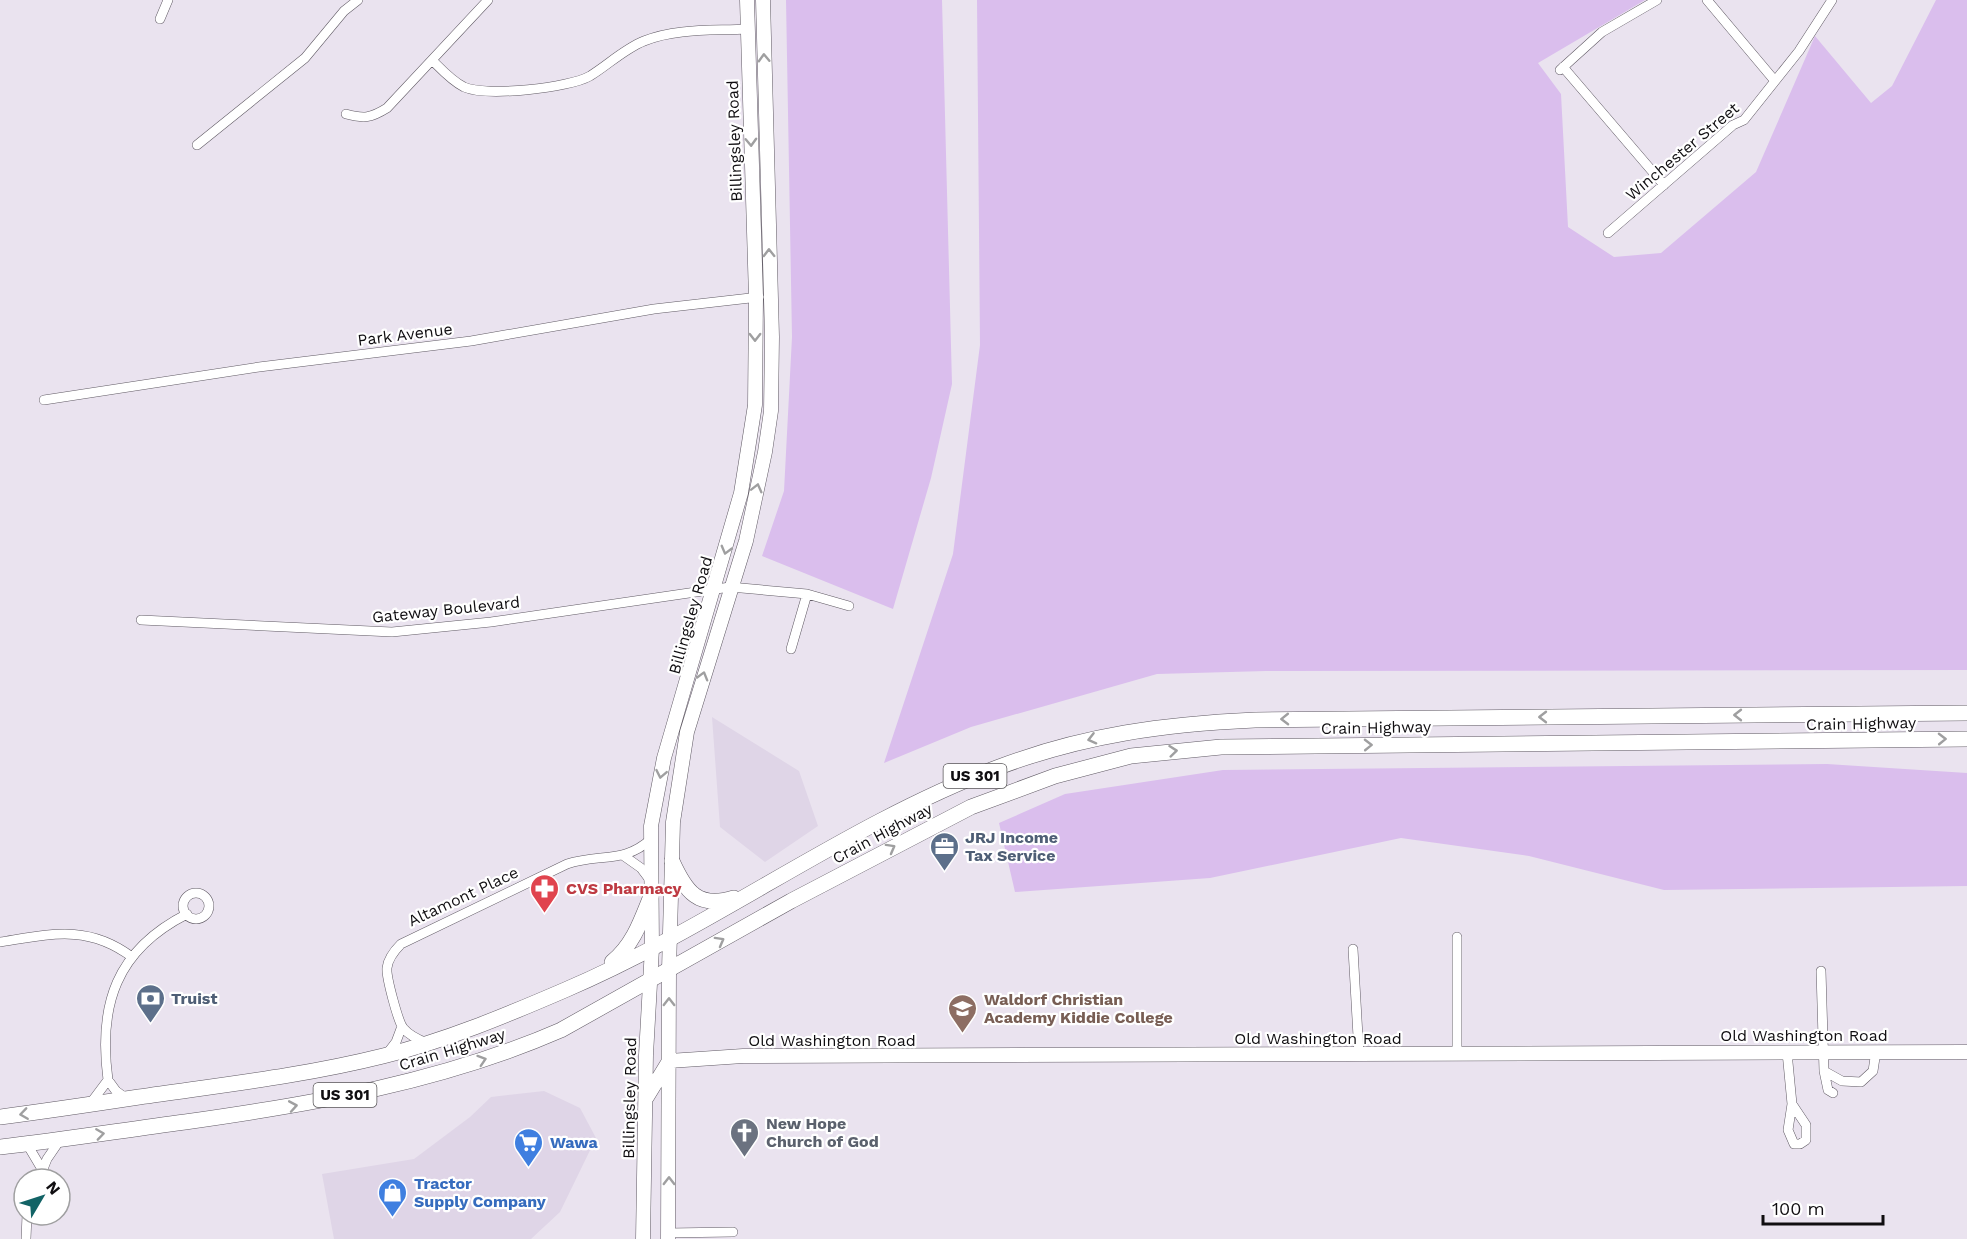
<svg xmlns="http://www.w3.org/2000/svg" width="1967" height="1239" font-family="'Work Sans',sans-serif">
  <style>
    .built { fill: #dfd5e7 }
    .green { fill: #dabeed }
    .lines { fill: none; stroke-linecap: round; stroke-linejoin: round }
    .minor-casing { stroke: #605a64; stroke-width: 10 }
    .secondary-casing { stroke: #605a64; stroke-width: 15 }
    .trunk-casing { stroke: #605a64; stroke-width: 16 }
    .minor { stroke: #fff; stroke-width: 9 }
    .secondary { stroke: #fff; stroke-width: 14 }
    .trunk { stroke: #fff; stroke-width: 15 }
    .oneway { stroke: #9f9fa0 }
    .labels { text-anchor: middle; stroke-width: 4.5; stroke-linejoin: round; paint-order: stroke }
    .shield { fill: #fff; stroke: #585658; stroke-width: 1.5 }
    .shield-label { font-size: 15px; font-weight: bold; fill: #100e11 }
    .street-label { font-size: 16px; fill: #100e11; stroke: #fff }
    .service-label { font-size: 16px; font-weight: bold; fill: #4e5e75; stroke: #fff; text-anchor: start }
    .health-label { font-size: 16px; font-weight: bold; fill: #be3a42; stroke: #fff; text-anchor: start }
    .education-label { font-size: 16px; font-weight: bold; fill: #785e54; stroke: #fff; text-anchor: start }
    .worship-label { font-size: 16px; font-weight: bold; fill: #5b616d; stroke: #fff; text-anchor: start }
    .shop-label { font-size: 16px; font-weight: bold; fill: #366cbe; stroke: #fff; text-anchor: start }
  </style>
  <rect width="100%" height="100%" fill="#eae3ef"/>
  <path class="built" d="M 712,717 L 799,771 L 818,826 L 765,862 L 720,827 Z
    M 544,1091 L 580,1108 L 596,1138 L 560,1212 L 531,1239 L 334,1239 L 322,1174 L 414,1159 L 470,1117 L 491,1097 Z"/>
  <path class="green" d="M 786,0 L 942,0 L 952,384 L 931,478 L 893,609 L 762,556 L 784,491 L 792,337 Z
    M 977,0 L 1645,0 L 1538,63 L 1561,94 L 1568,227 L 1614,257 L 1661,253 L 1756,172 L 1815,36 L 1871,103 L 1892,86 L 1936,0 L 1967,0 L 1967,670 L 1266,671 L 1157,674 L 971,727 L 884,763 L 953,554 L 980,345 Z
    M 1827,764 L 1967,773 L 1967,886 L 1664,890 L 1529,856 L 1401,838 L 1210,878 L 1015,892 L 999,823 L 1065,794 L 1223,770 Z"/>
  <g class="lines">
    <defs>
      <path id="minor" d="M 1707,0 L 1775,81
        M 160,19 L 168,0
        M 433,61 C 442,70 452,81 464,87 C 487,97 569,88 590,76 C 608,65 624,49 644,41 C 676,28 713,31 747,29
        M 1563,67 L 1664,185
        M 1560,70 L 1602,32 L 1657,0
        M 346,114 C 364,119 371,118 387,108 L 488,0
        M 197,145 L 305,58 L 344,11 L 358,0
        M 1608,233 L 1733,125 L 1744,120 L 1799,51 L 1832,0
        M 44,400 L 259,367 L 471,341 L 654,309 L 759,297
        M 141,620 L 392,632 L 491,622 L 730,587 L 807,594 L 849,606
        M 791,649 L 807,594
        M 624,856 L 641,868 L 650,880
        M183 906a13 13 0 1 1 26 0a13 13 0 1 1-26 0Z
        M 0,942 C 51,934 88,924 132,957
        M 1353,949 L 1359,1054
        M 1821,971 L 1824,1071 L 1842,1081 L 1861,1082 L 1873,1071 L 1876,1051
        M 427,1043 C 419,1040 409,1035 403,1028 C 398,1021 386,977 387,968 C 388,959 394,951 401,944 L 567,864 C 600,853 624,864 651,839
        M 1787,1052 L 1792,1104
        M 1457,1054 L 1457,937
        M 386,1055 L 396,1042 L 402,1026
        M 1824,1071 L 1828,1090 L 1833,1093
        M 108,1080 C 98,1005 116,950 187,914
        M 90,1104 L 108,1080 L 116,1091 L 127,1099
        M 1792,1104 L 1806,1125 L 1806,1140 L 1800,1144 L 1794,1144 L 1788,1130 Z
        M 27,1144 L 43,1171
        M 39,1179 L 47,1159 L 60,1140
        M 668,1233 L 733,1232
        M 26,1239 L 27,1215"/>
      <path id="secondary" d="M 669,1061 L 743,1056 L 1967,1052
        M 647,1097 L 669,1061
        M 643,1239 L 646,1055 L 652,948 L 651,826 L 664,758 L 741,493 L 755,405 L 756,297 L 747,0
        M 668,1239 L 669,970 L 673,822 L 687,732 L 746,541 L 765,452 L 771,411 L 772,337 L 763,0"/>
      <path id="trunk" d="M 672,861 C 686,892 698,909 734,898
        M 612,962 C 633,945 641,921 651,896
        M 0,1117 C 46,1111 93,1104 139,1097 C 221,1085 303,1076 383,1056 C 445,1041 507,1015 565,990 C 715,926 847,824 999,767 C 1084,735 1165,724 1255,720 L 1967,713
        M 0,1147 C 62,1140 124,1130 185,1122 C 313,1104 442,1082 561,1030 L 791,901 L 971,807 L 1055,776 L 1131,756 L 1221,747 L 1967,739"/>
    </defs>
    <use href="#minor" class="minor-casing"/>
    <use href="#secondary" class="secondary-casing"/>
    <use href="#trunk" class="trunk-casing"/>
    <use href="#minor" class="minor"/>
    <use href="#secondary" class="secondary"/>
    <use href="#trunk" class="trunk"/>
  </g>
  <defs><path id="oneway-chevron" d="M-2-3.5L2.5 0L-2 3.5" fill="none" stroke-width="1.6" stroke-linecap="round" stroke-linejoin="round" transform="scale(1.5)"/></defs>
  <g class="oneway">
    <use href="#oneway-chevron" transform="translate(764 58) rotate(-92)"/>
    <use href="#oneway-chevron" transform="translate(751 142) rotate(88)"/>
    <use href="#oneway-chevron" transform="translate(769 253) rotate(-91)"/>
    <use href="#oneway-chevron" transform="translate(755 337) rotate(90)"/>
    <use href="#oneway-chevron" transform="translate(757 488) rotate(-76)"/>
    <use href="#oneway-chevron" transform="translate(726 550) rotate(105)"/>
    <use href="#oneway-chevron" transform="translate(703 676) rotate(-74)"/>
    <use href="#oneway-chevron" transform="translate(1738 715) rotate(180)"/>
    <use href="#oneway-chevron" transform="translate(1543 717) rotate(180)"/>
    <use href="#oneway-chevron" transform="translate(1285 719) rotate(179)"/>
    <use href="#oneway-chevron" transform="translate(1092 739) rotate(166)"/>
    <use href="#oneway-chevron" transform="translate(1942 739) rotate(-1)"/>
    <use href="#oneway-chevron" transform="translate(1368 745) rotate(-1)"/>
    <use href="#oneway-chevron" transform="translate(1173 751) rotate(-6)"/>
    <use href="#oneway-chevron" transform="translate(661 774) rotate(101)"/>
    <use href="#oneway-chevron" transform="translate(891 848) rotate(-29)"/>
    <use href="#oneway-chevron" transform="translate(720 941) rotate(-29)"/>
    <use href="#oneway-chevron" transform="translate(669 1002) rotate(-90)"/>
    <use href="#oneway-chevron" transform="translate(482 1060) rotate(-18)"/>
    <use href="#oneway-chevron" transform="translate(293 1106) rotate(-10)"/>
    <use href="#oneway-chevron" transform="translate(24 1114) rotate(172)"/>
    <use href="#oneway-chevron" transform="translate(100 1134) rotate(-8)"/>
    <use href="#oneway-chevron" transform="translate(669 1181) rotate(-90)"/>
  </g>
  <defs>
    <symbol id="office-pin" viewBox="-11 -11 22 30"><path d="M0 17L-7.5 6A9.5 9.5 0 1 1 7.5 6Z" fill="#5c6f8a" stroke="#fff"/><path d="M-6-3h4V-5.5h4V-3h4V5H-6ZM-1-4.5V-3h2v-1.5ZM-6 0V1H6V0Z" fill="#fff"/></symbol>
    <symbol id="pharmacy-pin" viewBox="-11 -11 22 30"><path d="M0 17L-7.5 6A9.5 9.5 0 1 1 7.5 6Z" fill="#e0444e" stroke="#fff"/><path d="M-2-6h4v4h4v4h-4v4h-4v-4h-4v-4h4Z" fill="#fff"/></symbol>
    <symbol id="bank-pin" viewBox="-11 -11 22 30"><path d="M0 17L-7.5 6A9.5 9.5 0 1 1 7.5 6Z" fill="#5c6f8a" stroke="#fff"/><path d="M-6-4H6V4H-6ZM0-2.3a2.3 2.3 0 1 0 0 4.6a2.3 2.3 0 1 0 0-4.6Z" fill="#fff"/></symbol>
    <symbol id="school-pin" viewBox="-11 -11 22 30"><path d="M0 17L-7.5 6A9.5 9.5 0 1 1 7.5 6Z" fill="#8d6e63" stroke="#fff"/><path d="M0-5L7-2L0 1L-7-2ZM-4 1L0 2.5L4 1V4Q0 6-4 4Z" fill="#fff"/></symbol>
    <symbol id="church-pin" viewBox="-11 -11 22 30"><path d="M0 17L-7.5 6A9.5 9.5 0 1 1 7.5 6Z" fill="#6b7280" stroke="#fff"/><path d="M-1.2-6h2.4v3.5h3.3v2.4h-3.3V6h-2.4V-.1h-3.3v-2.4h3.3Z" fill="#fff"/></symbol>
    <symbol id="supermarket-pin" viewBox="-11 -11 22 30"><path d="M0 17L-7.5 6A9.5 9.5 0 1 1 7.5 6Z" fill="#3f7fe0" stroke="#fff"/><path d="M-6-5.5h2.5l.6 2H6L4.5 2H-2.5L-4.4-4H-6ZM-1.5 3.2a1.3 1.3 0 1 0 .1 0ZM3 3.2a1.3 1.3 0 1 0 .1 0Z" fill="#fff"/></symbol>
    <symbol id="shop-pin" viewBox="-11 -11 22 30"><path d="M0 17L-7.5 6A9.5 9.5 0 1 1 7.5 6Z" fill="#3f7fe0" stroke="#fff"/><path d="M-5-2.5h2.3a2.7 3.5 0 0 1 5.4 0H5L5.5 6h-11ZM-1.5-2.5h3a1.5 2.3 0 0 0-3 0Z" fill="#fff"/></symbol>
  </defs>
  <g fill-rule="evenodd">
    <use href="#office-pin" x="928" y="830" width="33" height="45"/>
    <use href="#pharmacy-pin" x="528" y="872" width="33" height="45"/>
    <use href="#bank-pin" x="134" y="982" width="33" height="45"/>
    <use href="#school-pin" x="946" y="992" width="33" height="45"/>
    <use href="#church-pin" x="728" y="1116" width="33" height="45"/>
    <use href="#supermarket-pin" x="512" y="1126" width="33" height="45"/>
    <use href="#shop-pin" x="376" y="1176" width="33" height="45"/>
  </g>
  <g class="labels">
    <g class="shield">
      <rect x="943.5" y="764" width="63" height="24" rx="4.5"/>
      <rect x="313.5" y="1083" width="63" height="24" rx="4.5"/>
    </g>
    <g class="shield-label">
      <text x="975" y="781">US 301</text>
      <text x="345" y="1100">US 301</text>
    </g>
    <g class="street-label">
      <text transform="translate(734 141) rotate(-92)" y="6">Billingsley Road</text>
      <text transform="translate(1682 151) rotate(-40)" y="6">Winchester Street</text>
      <text transform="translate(405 334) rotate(-7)" y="6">Park Avenue</text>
      <text transform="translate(446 609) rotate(-6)" y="6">Gateway Boulevard</text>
      <text transform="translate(690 615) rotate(-74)" y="6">Billingsley Road</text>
      <text transform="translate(1861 723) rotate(-1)" y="6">Crain Highway</text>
      <text transform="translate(1376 727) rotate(-1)" y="6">Crain Highway</text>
      <text transform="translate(882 833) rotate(-28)" y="6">Crain Highway</text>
      <text transform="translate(463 896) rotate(-25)" y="6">Altamont Place</text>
      <text x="1804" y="1041">Old Washington Road</text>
      <text x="1318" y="1044">Old Washington Road</text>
      <text x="832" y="1046">Old Washington Road</text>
      <text transform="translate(452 1049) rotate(-17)" y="6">Crain Highway</text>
      <text transform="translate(629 1098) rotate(-89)" y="6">Billingsley Road</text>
    </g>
    <g class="service-label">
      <text x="965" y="843">JRJ Income<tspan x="965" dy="18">Tax Service</tspan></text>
      <text x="171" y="1004">Truist</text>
    </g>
    <g class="health-label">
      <text x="566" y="894">CVS Pharmacy</text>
    </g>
    <g class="education-label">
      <text x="984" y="1005">Waldorf Christian<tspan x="984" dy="18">Academy Kiddie College</tspan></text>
    </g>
    <g class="worship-label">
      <text x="766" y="1129">New Hope<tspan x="766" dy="18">Church of God</tspan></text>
    </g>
    <g class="shop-label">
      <text x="550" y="1148">Wawa</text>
      <text x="414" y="1189">Tractor<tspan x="414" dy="18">Supply Company</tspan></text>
    </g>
  </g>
  <g transform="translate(42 1197) rotate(51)"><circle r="28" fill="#ffffff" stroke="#9f9fa0" stroke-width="1.5"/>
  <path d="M0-4.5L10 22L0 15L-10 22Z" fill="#126366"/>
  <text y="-9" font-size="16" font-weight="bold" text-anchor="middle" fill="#100e11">N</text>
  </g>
  <path d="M1763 1215v9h120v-9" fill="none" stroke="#100e11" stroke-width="3"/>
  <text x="1772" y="1215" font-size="18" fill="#100e11" stroke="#ffffff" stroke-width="4.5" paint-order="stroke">100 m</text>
</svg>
